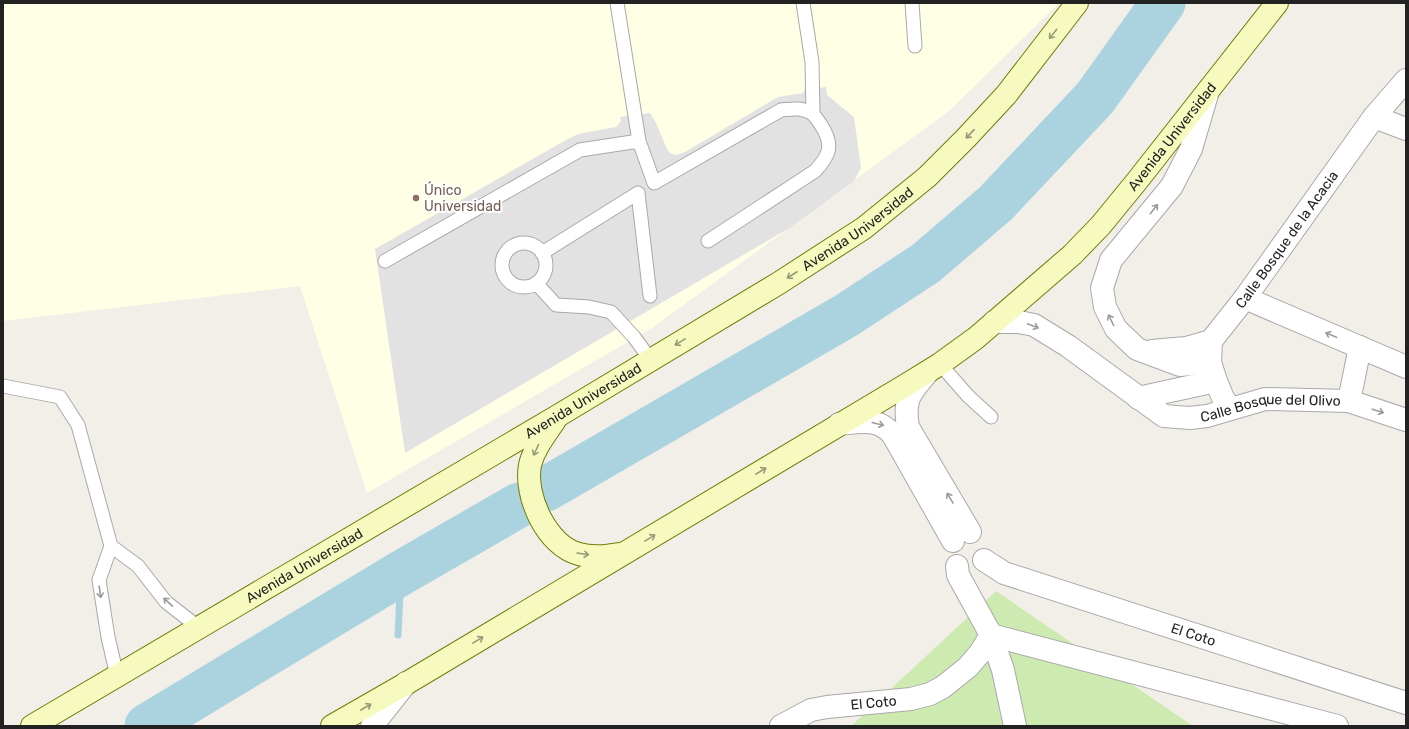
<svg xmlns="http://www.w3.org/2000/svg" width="1409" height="729" font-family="Rubik,sans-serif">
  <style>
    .education { fill: #ffffe5 }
    .grass { fill: #cdebb0 }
    .parking { fill: #e2e2e2 }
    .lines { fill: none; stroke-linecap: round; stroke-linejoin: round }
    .stream { stroke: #aad3df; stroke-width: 7 }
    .river { stroke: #aad3df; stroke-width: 45 }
    .lane-casing { stroke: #a9a9a9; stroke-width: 15 }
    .street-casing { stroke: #a9a9a9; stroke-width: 24 }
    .secondary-casing { stroke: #707d05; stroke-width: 24 }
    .lane { stroke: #fff; stroke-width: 13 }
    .street { stroke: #fff; stroke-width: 22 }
    .secondary { stroke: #f7fabf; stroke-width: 22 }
    .oneway { stroke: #979978 }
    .oneway2 { stroke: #9c9c9c }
    .education-dot { fill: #8d6e63; stroke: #fff; stroke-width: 1.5 }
    .labels { text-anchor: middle; stroke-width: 4; stroke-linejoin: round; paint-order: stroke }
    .street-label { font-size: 14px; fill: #222; stroke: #fff }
    .education-label { font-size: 14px; fill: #785e54; stroke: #fff; text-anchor: start }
  </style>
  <rect width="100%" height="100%" fill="#f2efe9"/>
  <path class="education" d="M 3,3 L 1059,3 L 949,111 L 652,328 L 367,493 L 300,286 L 3,321 Z"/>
  <path class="grass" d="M 996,591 L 1193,726 L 851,726 Z"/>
  <path class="parking" d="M 826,87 L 827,95 L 854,117 L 861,168 L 854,181 L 791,227 L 405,453 L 375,249 L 566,140 L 578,134 L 616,127 L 621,121 L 620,117 L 650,113 L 656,123 L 667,149 L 670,153 L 676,155 L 685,152 L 778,97 L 803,93 L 804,90 Z"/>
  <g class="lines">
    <path class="stream" d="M 398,635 L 401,573"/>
    <path class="river" d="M 546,489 L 847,315 L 926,263 L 996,203 L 1095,98 L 1163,3
      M 147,726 L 401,573 L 519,505"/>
    <defs>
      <path id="lane" d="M 617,3 L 639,141 L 654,183 L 781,110 C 792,109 801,107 811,113 C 815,115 818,121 821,125 C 834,145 830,155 815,171 L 708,241
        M 803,3 L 812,62 L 813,113
        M 912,3 L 915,46
        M502 265a22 22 0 1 1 44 0a22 22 0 1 1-44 0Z
        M 542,253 L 638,193 L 650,296
        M 385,261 L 580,150 L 639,141
        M 536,283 L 556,305 L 589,307 L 611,312 L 634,337 L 650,359
        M 940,364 L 968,396 L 991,417
        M 3,386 L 60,397 L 78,425 L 111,546
        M 117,676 L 108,637 L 99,580 L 111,546 L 138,566 L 166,602 L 198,627"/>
      <g id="street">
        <path d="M 1208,91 L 1191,149 L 1172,186 L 1111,260 L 1102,288 L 1105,307 L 1116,329 L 1137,349 L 1180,365 L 1210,362"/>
        <path d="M 1374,117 L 1406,129"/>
        <path d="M 1245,298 L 1406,367"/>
        <path id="s1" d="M 994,322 L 1019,322 L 1034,325 L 1068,346 L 1164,416 L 1190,418 L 1207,416 L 1265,399 L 1349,401 L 1406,420"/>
        <path d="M 1152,351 L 1186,348 L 1211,341"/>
        <path d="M 928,372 C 911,392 903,398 908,427 L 970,532"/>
        <path d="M 1138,398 L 1216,381"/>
        <path d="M 1349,401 L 1360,347"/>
        <path id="s2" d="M 1230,409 L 1223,398 L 1216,381 L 1210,362 L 1211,341 L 1245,298 L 1374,117 L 1406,80"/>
        <path d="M 839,424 C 859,422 879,417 893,435 L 953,541"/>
        <path id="s3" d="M 984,560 L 1004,573 L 1406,703"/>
        <path d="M 957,566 L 958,575 L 991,635 L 1003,670 L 1015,726"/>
        <path d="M 372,726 L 406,683"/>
        <path id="s4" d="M 781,726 L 811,710 L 827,707 L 911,699 L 930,694 L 943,687 L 968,667 L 980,653 L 991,635 L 1337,726"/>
      </g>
      <g id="secondary">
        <path d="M 555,420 C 546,434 534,448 530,465 C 524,496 547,546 579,554 C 592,558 606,556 619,554"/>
        <path id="s5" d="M 32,726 L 556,417 L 779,283 L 864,228 L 927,177 L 966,138 L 1006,95 L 1077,3"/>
        <path id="s6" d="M 332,726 L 407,683 L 906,385 L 940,364 L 976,338 L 1072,255 L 1101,225 L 1137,181 L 1277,3"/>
      </g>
    </defs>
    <use href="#lane" class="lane-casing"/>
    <use href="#street" class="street-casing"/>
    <use href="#secondary" class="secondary-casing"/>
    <use href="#lane" class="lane"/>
    <use href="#street" class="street"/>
    <use href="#secondary" class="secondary"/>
  </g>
  <defs><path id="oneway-shaft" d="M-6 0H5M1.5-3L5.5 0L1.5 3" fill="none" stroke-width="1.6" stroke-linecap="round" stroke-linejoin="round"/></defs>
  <g class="oneway">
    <use href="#oneway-shaft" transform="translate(1053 34) rotate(128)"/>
    <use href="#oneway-shaft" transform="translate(970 134) rotate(133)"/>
    <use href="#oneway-shaft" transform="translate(792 275) rotate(147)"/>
    <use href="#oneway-shaft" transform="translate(680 342) rotate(149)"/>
    <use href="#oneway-shaft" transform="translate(536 450) rotate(115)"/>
    <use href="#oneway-shaft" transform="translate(761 471) rotate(-31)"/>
    <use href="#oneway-shaft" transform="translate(650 538) rotate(-31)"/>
    <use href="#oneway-shaft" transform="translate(583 554) rotate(9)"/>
    <use href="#oneway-shaft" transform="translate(478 640) rotate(-31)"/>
    <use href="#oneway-shaft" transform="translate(366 707) rotate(-30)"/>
  </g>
  <g class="oneway2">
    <use href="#oneway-shaft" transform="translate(1154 209) rotate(-52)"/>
    <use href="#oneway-shaft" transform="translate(1111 320) rotate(-116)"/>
    <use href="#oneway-shaft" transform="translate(1033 326) rotate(21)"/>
    <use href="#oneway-shaft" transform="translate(1331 335) rotate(-157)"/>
    <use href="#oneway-shaft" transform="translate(1378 411) rotate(18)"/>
    <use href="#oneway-shaft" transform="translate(878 424) rotate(14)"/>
    <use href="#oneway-shaft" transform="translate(950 498) rotate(-121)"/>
    <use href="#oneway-shaft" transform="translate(100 592) rotate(82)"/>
    <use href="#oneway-shaft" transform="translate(168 602) rotate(-137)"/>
  </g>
  <circle class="education-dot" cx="416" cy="198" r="4"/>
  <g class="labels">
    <g class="street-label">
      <text dy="5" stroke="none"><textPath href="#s6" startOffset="1034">Avenida Universidad</textPath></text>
      <text dy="5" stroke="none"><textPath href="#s5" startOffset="964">Avenida Universidad</textPath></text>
      <text dy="5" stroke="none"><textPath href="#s2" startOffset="199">Calle Bosque de la Acacia</textPath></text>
      <text dy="5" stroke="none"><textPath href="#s5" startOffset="640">Avenida Universidad</textPath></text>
      <text dy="5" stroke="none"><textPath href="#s1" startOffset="307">Calle Bosque del Olivo</textPath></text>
      <text dy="5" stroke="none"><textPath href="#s5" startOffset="316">Avenida Universidad</textPath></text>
      <text dy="5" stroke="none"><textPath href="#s3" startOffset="223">El Coto</textPath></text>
      <text dy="5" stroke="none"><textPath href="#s4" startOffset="97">El Coto</textPath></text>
    </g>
    <g class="education-label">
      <text x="424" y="195">Único<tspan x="424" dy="16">Universidad</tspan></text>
    </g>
  </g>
  <rect width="1409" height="729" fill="none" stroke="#222222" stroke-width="8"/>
</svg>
